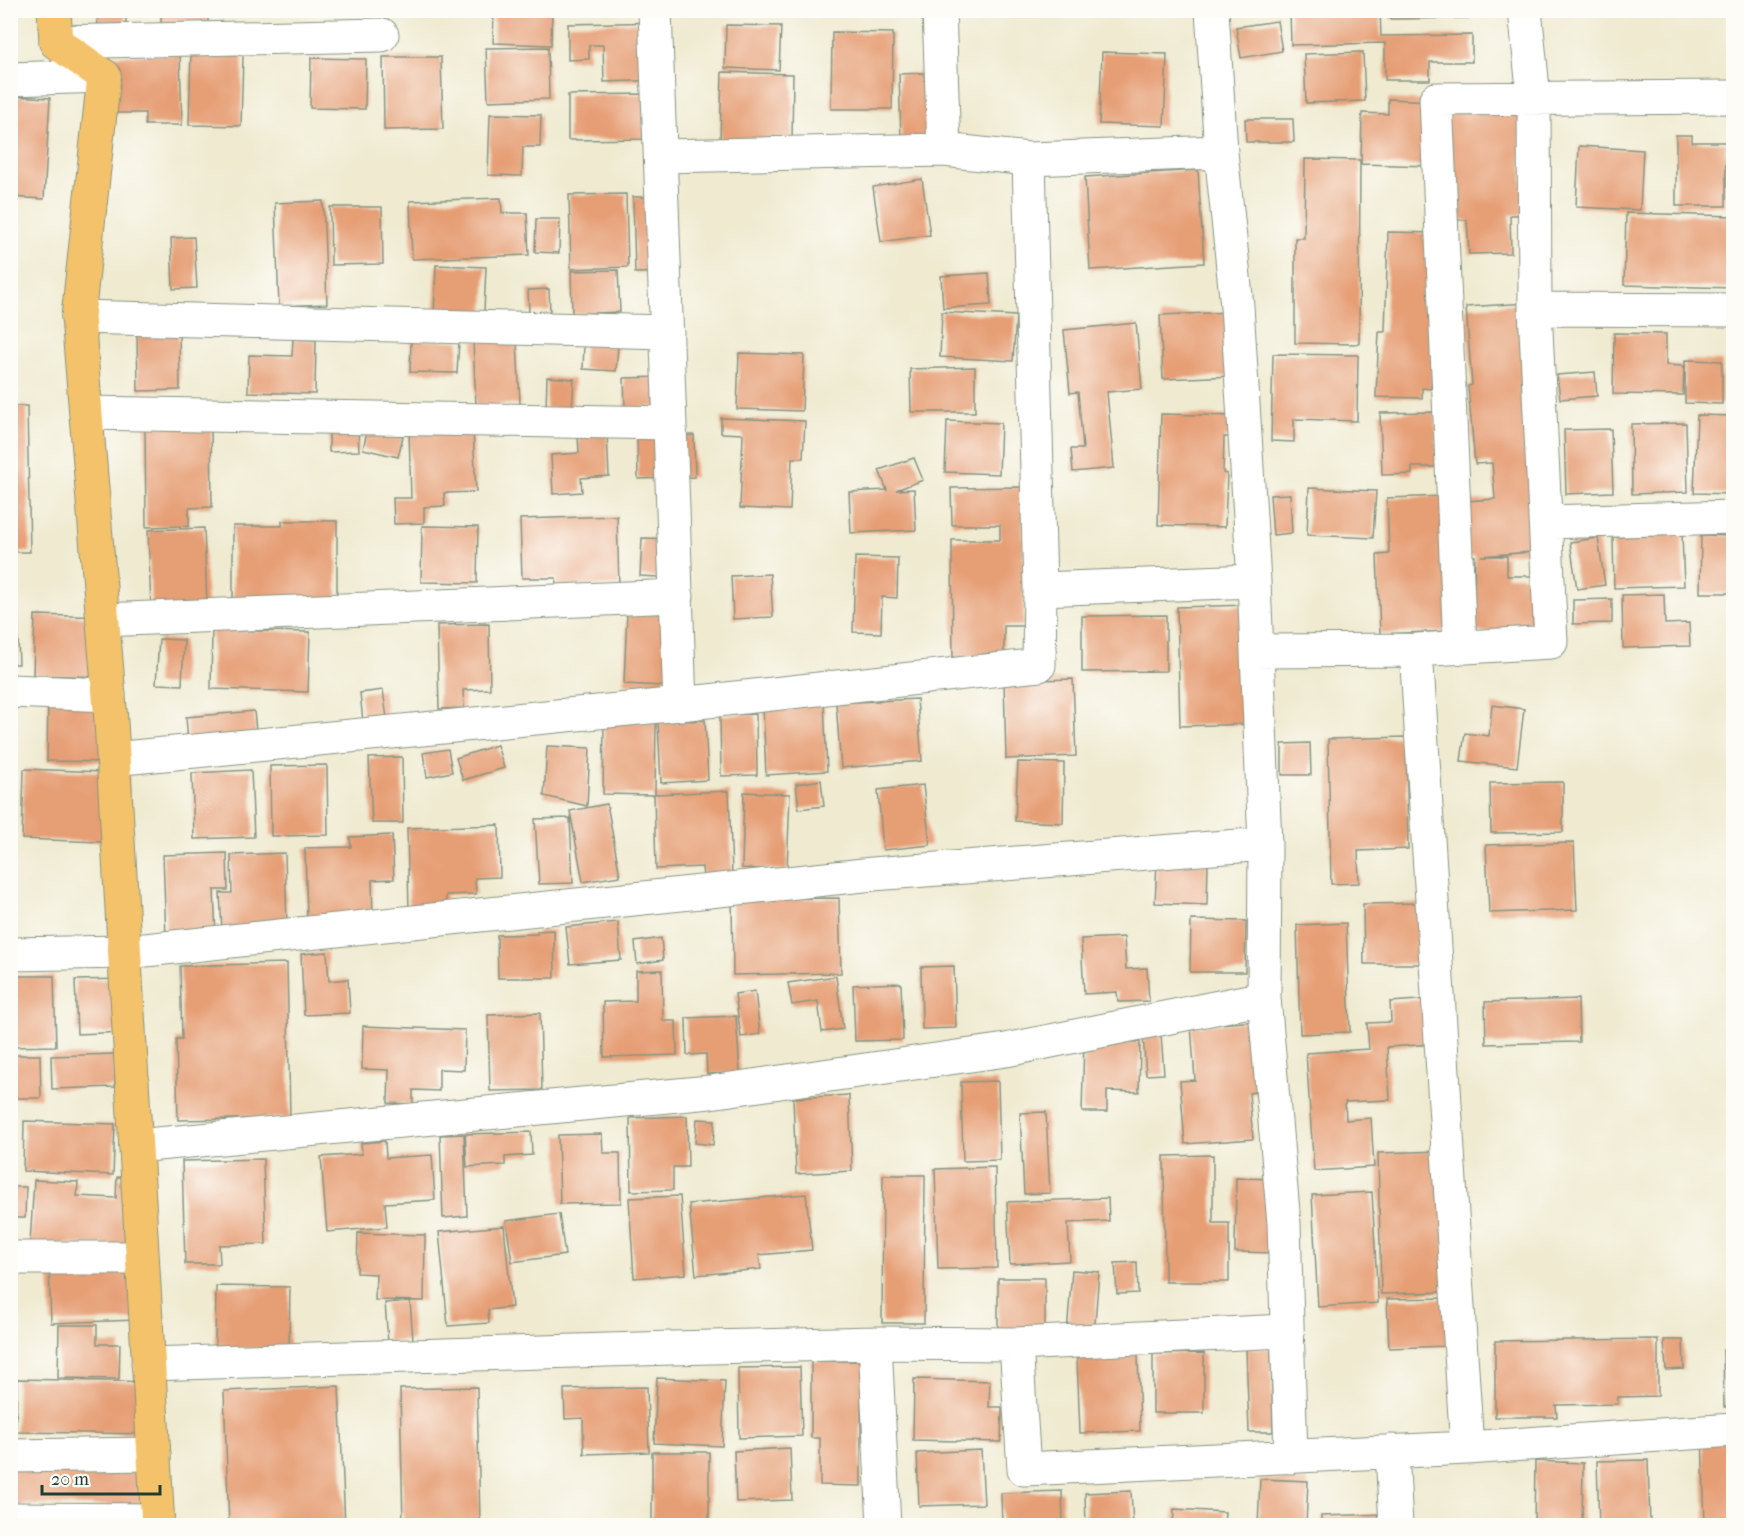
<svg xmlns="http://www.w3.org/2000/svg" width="1744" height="1536" font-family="'IM FELL French Canon',serif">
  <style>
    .building { fill: #e69e75 }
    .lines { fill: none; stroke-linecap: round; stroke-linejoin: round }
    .minor-casing { stroke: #879482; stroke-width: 35 }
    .major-casing { stroke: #879482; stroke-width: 35 }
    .minor { stroke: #fff; stroke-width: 33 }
    .major { stroke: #f4c26a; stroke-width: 33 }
  </style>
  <rect width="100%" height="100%" fill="#fdfcf7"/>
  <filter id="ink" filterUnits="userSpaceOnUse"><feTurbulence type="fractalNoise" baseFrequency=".0167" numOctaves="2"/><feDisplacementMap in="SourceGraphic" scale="12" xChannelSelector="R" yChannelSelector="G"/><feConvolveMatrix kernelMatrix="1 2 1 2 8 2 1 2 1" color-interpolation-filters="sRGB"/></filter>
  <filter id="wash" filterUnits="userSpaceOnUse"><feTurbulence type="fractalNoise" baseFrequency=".008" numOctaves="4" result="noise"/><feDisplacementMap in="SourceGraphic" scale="24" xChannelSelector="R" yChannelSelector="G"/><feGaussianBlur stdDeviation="1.35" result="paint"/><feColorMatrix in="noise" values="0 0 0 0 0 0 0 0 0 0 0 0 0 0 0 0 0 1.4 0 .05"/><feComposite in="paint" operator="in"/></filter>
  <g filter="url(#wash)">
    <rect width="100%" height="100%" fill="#efead0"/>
    <g id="blocks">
      <path class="building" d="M 97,10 L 126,10 L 126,28 L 98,29 Z
        M 161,10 L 208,10 L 208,33 L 161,33 Z
        M 494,10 L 552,10 L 551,45 L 493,43 Z
        M 987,10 L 1048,10 L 1048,16 L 987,17 Z
        M 1290,10 L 1380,10 L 1381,36 L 1472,35 L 1472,62 L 1430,62 L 1430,80 L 1385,80 L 1385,43 L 1291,45 Z
        M 1390,10 L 1472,10 L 1472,18 L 1390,19 Z
        M 1277,21 L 1282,51 L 1241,58 L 1236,27 Z
        M 664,22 L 664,80 L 604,82 L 603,45 L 589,45 L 589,59 L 568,60 L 568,24 Z
        M 726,25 L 781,26 L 779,70 L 725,68 Z
        M 832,32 L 893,33 L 892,109 L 831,109 Z
        M 548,47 L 549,99 L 488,101 L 486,48 Z
        M 1102,52 L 1167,54 L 1164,126 L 1099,124 Z
        M 1363,52 L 1365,101 L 1306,103 L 1304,54 Z
        M 191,53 L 243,55 L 241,126 L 189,125 Z
        M 180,54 L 182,125 L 145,125 L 145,113 L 108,113 L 106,56 Z
        M 383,57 L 441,57 L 443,129 L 384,130 Z
        M 311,58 L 366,59 L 365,109 L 310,108 Z
        M 722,72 L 793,74 L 792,143 L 720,141 Z
        M 950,72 L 952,138 L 901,139 L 899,74 Z
        M 647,94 L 648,139 L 568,140 L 568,95 Z
        M 10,96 L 50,98 L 44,199 L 10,197 Z
        M 1388,99 L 1431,101 L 1429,166 L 1361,164 L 1362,113 L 1388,114 Z
        M 1520,107 L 1524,215 L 1510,215 L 1511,253 L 1469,254 L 1467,220 L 1448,220 L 1445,109 Z
        M 490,114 L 541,115 L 540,147 L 523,147 L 522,176 L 488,175 Z
        M 1245,119 L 1293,119 L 1294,142 L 1246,142 Z
        M 1676,135 L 1692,135 L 1692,142 L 1726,142 L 1726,206 L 1676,206 Z
        M 1579,146 L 1643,150 L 1640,210 L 1576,207 Z
        M 1305,159 L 1360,160 L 1359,344 L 1295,343 L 1295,238 L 1304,238 Z
        M 1198,170 L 1204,263 L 1090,270 L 1085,177 Z
        M 922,179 L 930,235 L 881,242 L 873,187 Z
        M 626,194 L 628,267 L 571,269 L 569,195 Z
        M 633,197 L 654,197 L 670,272 L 635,273 Z
        M 501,198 L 502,213 L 527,213 L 529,255 L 412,259 L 410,201 Z
        M 323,201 L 327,304 L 279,306 L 275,203 Z
        M 330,207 L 382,207 L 383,264 L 331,265 Z
        M 1626,213 L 1734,216 L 1734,288 L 1624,285 Z
        M 536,219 L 560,219 L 559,253 L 535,252 Z
        M 1388,232 L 1437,233 L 1431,389 L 1422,388 L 1422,398 L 1376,397 L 1379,332 L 1385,332 Z
        M 194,237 L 197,288 L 173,289 L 171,238 Z
        M 436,265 L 486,267 L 484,312 L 434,316 Z
        M 618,270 L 620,312 L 572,314 L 571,271 Z
        M 989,273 L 991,305 L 943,308 L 941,276 Z
        M 549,289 L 550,311 L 529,312 L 528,290 Z
        M 1527,303 L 1544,551 L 1481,556 L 1507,556 L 1507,576 L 1534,576 L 1533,632 L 1473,632 L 1475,556 L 1469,556 L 1465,501 L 1495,499 L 1492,463 L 1475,464 L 1468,386 L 1472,385 L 1466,307 Z
        M 942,312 L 1016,316 L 1013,361 L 940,357 Z
        M 1233,312 L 1235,376 L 1163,379 L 1160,315 Z
        M 1136,323 L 1142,389 L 1107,392 L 1114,468 L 1073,472 L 1071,449 L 1083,449 L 1078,392 L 1070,393 L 1064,330 Z
        M 179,331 L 180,390 L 138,391 L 137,332 Z
        M 1614,333 L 1666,334 L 1666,365 L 1684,366 L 1683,395 L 1613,394 Z
        M 293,339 L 316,340 L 315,394 L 248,392 L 249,355 L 292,356 Z
        M 411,340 L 459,341 L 457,373 L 410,372 Z
        M 517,340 L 520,404 L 476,406 L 473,341 Z
        M 584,343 L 618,345 L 616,371 L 583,369 Z
        M 739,353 L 804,355 L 802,411 L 737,409 Z
        M 1273,354 L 1358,355 L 1357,421 L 1294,419 L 1294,442 L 1271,441 Z
        M 1685,360 L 1722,361 L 1722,404 L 1685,403 Z
        M 975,367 L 975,412 L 911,412 L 910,369 Z
        M 1595,372 L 1597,396 L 1560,399 L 1557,375 Z
        M 547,377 L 574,379 L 572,410 L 546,408 Z
        M 663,377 L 664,406 L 625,408 L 624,378 Z
        M 10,406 L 27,406 L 30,552 L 10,552 Z
        M 1436,412 L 1437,467 L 1412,467 L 1412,474 L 1382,475 L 1380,413 Z
        M 1161,414 L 1236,416 L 1235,437 L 1224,437 L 1223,473 L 1227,474 L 1225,527 L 1158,525 Z
        M 1697,415 L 1734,416 L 1734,494 L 1694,493 Z
        M 721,418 L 805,421 L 803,458 L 792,458 L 790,510 L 740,508 L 743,434 L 721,433 Z
        M 947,421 L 1001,423 L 999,474 L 945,472 Z
        M 1686,423 L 1688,492 L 1632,494 L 1631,424 Z
        M 211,425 L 212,507 L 189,508 L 189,526 L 146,527 L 145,426 Z
        M 368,427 L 403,436 L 398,457 L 363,449 Z
        M 358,428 L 359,451 L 329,452 L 329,429 Z
        M 473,429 L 476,492 L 444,493 L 445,506 L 424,507 L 424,523 L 394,524 L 393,498 L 411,498 L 409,432 Z
        M 1611,429 L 1613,492 L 1566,494 L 1564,430 Z
        M 607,433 L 609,476 L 581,478 L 582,492 L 553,494 L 551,455 L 579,453 L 578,435 Z
        M 694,435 L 695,477 L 638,479 L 637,437 Z
        M 914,458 L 923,480 L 896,490 L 914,489 L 916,530 L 851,533 L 849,492 L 887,490 L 879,470 Z
        M 1023,487 L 1024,626 L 1004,626 L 1004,654 L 982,654 L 982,663 L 953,664 L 952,540 L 1000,540 L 1000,525 L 952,525 L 951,488 Z
        M 1309,488 L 1376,491 L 1373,538 L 1307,535 Z
        M 1290,494 L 1292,533 L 1273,535 L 1270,495 Z
        M 1446,496 L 1451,631 L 1380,634 L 1377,555 L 1389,554 L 1387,498 Z
        M 617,516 L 619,585 L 556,587 L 556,578 L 522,578 L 520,519 Z
        M 282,521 L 337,521 L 337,603 L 233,604 L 233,526 L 282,526 Z
        M 422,526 L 478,527 L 477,583 L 421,582 Z
        M 204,528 L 207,606 L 151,609 L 148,530 Z
        M 1682,535 L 1684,586 L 1614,588 L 1613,537 Z
        M 1701,535 L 1734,536 L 1734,593 L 1700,593 Z
        M 642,538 L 678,539 L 677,578 L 640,576 Z
        M 1598,538 L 1605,585 L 1577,589 L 1570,542 Z
        M 855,557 L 898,558 L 897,598 L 882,597 L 881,633 L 853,632 Z
        M 770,574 L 773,617 L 733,619 L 731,576 Z
        M 1664,594 L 1665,624 L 1689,623 L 1690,646 L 1623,648 L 1622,595 Z
        M 1612,599 L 1612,623 L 1573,624 L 1573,600 Z
        M 1251,605 L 1255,724 L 1180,726 L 1177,607 Z
        M 10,611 L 17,611 L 19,664 L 10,664 Z
        M 627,612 L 681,615 L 663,686 L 624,684 Z
        M 35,615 L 108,617 L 106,677 L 33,675 Z
        M 1166,615 L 1166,671 L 1082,672 L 1082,616 Z
        M 489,624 L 490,689 L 463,690 L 464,708 L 439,709 L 437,625 Z
        M 212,630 L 310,632 L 308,692 L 211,689 Z
        M 159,639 L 184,640 L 182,685 L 156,684 Z
        M 1073,679 L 1076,756 L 1006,759 L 1004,681 Z
        M 383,690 L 387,718 L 363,721 L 360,693 Z
        M 48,699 L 113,700 L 112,762 L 47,761 Z
        M 917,699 L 922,761 L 841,768 L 836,703 Z
        M 824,702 L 827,771 L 766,775 L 763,706 Z
        M 1492,705 L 1524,709 L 1517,767 L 1461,761 L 1465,733 L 1489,736 Z
        M 254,711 L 258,750 L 189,755 L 186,717 Z
        M 756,714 L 757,775 L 721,776 L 720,715 Z
        M 604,720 L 656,722 L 655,794 L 729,791 L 732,874 L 703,876 L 702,867 L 656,869 L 654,795 L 603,794 Z
        M 705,720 L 708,780 L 661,783 L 658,722 Z
        M 1406,737 L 1408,849 L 1358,851 L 1359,883 L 1331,884 L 1328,739 Z
        M 1310,743 L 1311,775 L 1282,775 L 1282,744 Z
        M 497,745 L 504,768 L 463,780 L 456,758 Z
        M 547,746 L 590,748 L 587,806 L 544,796 Z
        M 448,749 L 452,772 L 427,777 L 423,753 Z
        M 402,757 L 403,823 L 372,823 L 369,758 Z
        M 1018,762 L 1064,763 L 1063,823 L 1015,821 Z
        M 327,765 L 328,835 L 271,836 L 270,766 Z
        M 24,769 L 129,773 L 126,843 L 22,839 Z
        M 251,770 L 254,837 L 194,839 L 192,773 Z
        M 821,780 L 824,806 L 799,809 L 796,784 Z
        M 1563,782 L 1563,832 L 1491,833 L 1490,783 Z
        M 923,785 L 930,845 L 883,850 L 878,790 Z
        M 744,792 L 790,794 L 787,870 L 742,868 Z
        M 607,804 L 620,876 L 583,882 L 570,811 Z
        M 570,818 L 573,883 L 539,884 L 535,819 Z
        M 499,825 L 500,877 L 475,878 L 476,894 L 446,895 L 446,910 L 409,911 L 407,828 Z
        M 392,835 L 394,879 L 372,880 L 373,918 L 307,920 L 305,848 L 351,847 L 350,837 Z
        M 1574,843 L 1577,910 L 1489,913 L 1486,845 Z
        M 227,853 L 228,890 L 214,890 L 216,937 L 166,938 L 163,855 Z
        M 285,853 L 287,929 L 222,931 L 220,893 L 232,893 L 231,855 Z
        M 1157,862 L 1208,864 L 1207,905 L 1155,903 Z
        M 839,898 L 841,973 L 733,975 L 732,899 Z
        M 1423,903 L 1423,964 L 1364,964 L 1363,904 Z
        M 1191,920 L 1246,921 L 1245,972 L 1190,972 Z
        M 618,922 L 621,960 L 570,964 L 566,927 Z
        M 1346,923 L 1350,1032 L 1300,1034 L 1297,925 Z
        M 554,930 L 555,978 L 498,978 L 497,935 L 537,934 L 537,931 Z
        M 1124,937 L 1126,969 L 1147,968 L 1149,1001 L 1118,1002 L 1117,992 L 1084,994 L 1081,939 Z
        M 661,938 L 663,960 L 637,964 L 635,942 Z
        M 327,952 L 329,981 L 348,979 L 350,1013 L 304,1015 L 301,954 Z
        M 287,963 L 290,1118 L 178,1120 L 176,1039 L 182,1039 L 180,966 Z
        M 954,966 L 956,1028 L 922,1029 L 921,967 Z
        M 662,970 L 663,1021 L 676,1021 L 677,1055 L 604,1057 L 603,1002 L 636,1001 L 636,971 Z
        M 10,976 L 54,976 L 56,1046 L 10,1047 Z
        M 836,976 L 843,1029 L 822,1032 L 818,1001 L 792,1005 L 788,983 Z
        M 126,979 L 127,1032 L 77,1034 L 75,980 Z
        M 901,983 L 903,1040 L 855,1041 L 853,985 Z
        M 755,991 L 760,1034 L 741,1037 L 735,994 Z
        M 1432,999 L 1435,1044 L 1387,1047 L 1390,1100 L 1345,1102 L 1346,1120 L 1371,1118 L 1374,1167 L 1314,1171 L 1306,1053 L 1369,1049 L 1367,1023 L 1391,1022 L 1390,1002 Z
        M 1578,999 L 1579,1042 L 1486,1044 L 1485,1002 Z
        M 540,1013 L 542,1090 L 490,1091 L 488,1015 Z
        M 736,1016 L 740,1073 L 707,1074 L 706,1054 L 687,1055 L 686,1018 Z
        M 1257,1021 L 1263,1091 L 1249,1093 L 1253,1139 L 1185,1144 L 1180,1081 L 1195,1080 L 1191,1026 Z
        M 363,1026 L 465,1030 L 464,1070 L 439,1069 L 439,1091 L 413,1090 L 413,1104 L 388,1103 L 389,1070 L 362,1069 Z
        M 1161,1034 L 1164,1074 L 1146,1075 L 1143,1036 Z
        M 1084,1041 L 1140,1042 L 1139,1092 L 1107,1091 L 1107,1112 L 1082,1112 Z
        M 115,1054 L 115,1087 L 52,1089 L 51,1056 Z
        M 10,1055 L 40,1055 L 41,1098 L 10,1098 Z
        M 998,1081 L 1000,1160 L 963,1161 L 961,1082 Z
        M 849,1095 L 852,1171 L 796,1174 L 793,1098 Z
        M 1046,1112 L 1050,1193 L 1024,1194 L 1020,1113 Z
        M 687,1116 L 688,1167 L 673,1167 L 673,1190 L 631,1191 L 630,1118 Z
        M 697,1119 L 715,1120 L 713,1145 L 695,1143 Z
        M 24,1121 L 115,1124 L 113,1175 L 23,1171 Z
        M 531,1132 L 532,1155 L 505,1157 L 505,1165 L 467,1167 L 465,1134 Z
        M 464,1134 L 467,1216 L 443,1218 L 440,1135 Z
        M 602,1134 L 603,1153 L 620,1153 L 621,1203 L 560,1204 L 558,1135 Z
        M 385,1141 L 386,1158 L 432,1155 L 435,1200 L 385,1203 L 387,1227 L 327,1232 L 321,1157 L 362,1154 L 361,1143 Z
        M 1443,1151 L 1447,1292 L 1381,1294 L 1378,1153 Z
        M 1213,1155 L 1213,1223 L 1229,1223 L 1229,1282 L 1165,1282 L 1164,1156 Z
        M 263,1159 L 266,1244 L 219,1245 L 220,1264 L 185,1264 L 182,1161 Z
        M 995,1167 L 997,1268 L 938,1269 L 935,1169 Z
        M 883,1175 L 925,1175 L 924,1323 L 882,1323 Z
        M 117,1177 L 138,1178 L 134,1246 L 30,1243 L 34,1180 L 78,1182 L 77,1196 L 116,1198 Z
        M 1236,1178 L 1276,1179 L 1279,1253 L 1235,1252 Z
        M 10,1187 L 26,1187 L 25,1218 L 10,1218 Z
        M 1372,1192 L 1378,1303 L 1318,1307 L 1312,1195 Z
        M 806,1194 L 812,1250 L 759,1255 L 761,1269 L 696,1275 L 689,1204 Z
        M 680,1196 L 686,1274 L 634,1278 L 629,1198 Z
        M 1108,1198 L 1109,1221 L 1068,1223 L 1070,1261 L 1010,1264 L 1007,1202 Z
        M 559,1214 L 565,1255 L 512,1262 L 506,1221 Z
        M 504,1226 L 512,1307 L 488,1310 L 489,1323 L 448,1326 L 439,1232 Z
        M 358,1233 L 425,1235 L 424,1301 L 375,1300 L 376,1274 L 357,1273 Z
        M 1137,1262 L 1138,1293 L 1117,1294 L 1115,1263 Z
        M 136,1263 L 138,1320 L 51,1323 L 49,1266 Z
        M 1072,1270 L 1099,1272 L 1094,1336 L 1067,1333 Z
        M 998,1278 L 1045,1278 L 1045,1331 L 998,1331 Z
        M 216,1286 L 290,1287 L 289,1349 L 215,1348 Z
        M 1450,1298 L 1451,1346 L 1389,1348 L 1387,1299 Z
        M 410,1301 L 413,1340 L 388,1342 L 385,1303 Z
        M 59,1325 L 97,1325 L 97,1344 L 120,1344 L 119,1379 L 58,1378 Z
        M 1658,1339 L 1658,1396 L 1618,1397 L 1618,1404 L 1556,1405 L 1557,1417 L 1495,1417 L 1495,1341 Z
        M 1664,1340 L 1683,1340 L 1684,1369 L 1666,1370 Z
        M 1246,1348 L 1271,1348 L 1273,1432 L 1249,1432 Z
        M 1723,1350 L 1734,1350 L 1734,1407 L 1724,1407 Z
        M 1204,1353 L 1204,1413 L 1153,1413 L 1153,1354 Z
        M 1138,1354 L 1140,1431 L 1080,1433 L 1077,1356 Z
        M 811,1361 L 870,1361 L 870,1401 L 861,1401 L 861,1486 L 820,1485 L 820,1438 L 811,1438 Z
        M 800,1367 L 802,1436 L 739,1438 L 738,1368 Z
        M 657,1378 L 725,1381 L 722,1446 L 654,1443 Z
        M 17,1379 L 155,1382 L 154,1434 L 16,1432 Z
        M 914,1379 L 990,1381 L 989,1407 L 1002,1407 L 1001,1442 L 913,1440 Z
        M 339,1386 L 345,1526 L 229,1526 L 224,1391 Z
        M 477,1387 L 480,1526 L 403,1526 L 400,1389 Z
        M 647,1387 L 649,1452 L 584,1454 L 583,1418 L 565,1419 L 564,1389 Z
        M 1734,1434 L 1734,1526 L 1705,1526 L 1702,1435 Z
        M 790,1448 L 792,1500 L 736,1502 L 734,1451 Z
        M 981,1450 L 984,1504 L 919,1506 L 917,1453 Z
        M 652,1452 L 709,1452 L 709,1522 L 652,1522 Z
        M 10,1460 L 148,1460 L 148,1506 L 10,1505 Z
        M 1648,1460 L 1650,1526 L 1599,1526 L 1597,1461 Z
        M 1535,1461 L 1583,1463 L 1582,1526 L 1534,1526 Z
        M 1260,1479 L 1308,1481 L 1306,1526 L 1258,1526 Z
        M 1062,1491 L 1063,1526 L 1002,1526 L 1001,1493 Z
        M 1131,1491 L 1133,1526 L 1086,1526 L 1085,1493 Z
        M 1174,1509 L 1225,1512 L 1224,1526 L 1173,1526 Z
        M 1385,1514 L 1385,1526 L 1321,1526 L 1321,1516 Z"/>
    </g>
  </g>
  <g filter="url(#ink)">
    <use href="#blocks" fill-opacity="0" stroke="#879482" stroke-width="1.5"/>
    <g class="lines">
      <defs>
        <path id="minor" d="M 655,10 L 680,704
          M 939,10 L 944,150 L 1029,159 L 1221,152
          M 1212,10 L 1221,152 L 1237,306 L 1254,581 L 1265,844 L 1264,998 L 1284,1223 L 1291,1457
          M 56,42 L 382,35
          M 10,79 L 104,76
          M 661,156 L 944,150
          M 1535,309 L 1734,310
          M 78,317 L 667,332
          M 86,413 L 670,423
          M 1545,522 L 1734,517
          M 1040,589 L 1254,581
          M 103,620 L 677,596
          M 1460,647 L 1436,99 L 1734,97
          M 1257,651 L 1416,650 L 1551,642 L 1535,309 L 1534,99 L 1525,10
          M 10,691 L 109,695
          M 113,759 L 680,704 L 1039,665 L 1040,589 L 1029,159
          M 10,954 L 126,952 L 873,874 L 1265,844
          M 136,1146 L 710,1092 L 1006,1050 L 1264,998
          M 10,1258 L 142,1258
          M 875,1343 L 884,1526
          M 1016,1344 L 1024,1469 L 1467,1448 L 1416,650
          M 148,1364 L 672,1348 L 875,1343 L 1016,1344 L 1286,1331
          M 1467,1448 L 1734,1430
          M 1392,1451 L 1396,1526
          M 10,1456 L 154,1454
          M 10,1519 L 157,1520"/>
        <path id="major" d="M 54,10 L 56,42 L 104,76 L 78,317 L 111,721 L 158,1526"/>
      </defs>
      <use href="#minor" class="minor-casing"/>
      <use href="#major" class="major-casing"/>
      <use href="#minor" class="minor"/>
      <use href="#major" class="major"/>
    </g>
  </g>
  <rect width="1744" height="1536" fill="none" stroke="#fdfcf7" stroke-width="36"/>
  <path d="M42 1485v9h118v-9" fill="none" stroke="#1f3d34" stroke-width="3"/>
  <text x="51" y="1485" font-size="18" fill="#1f3d34" stroke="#fdfcf7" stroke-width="4.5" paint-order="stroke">20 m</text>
</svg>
